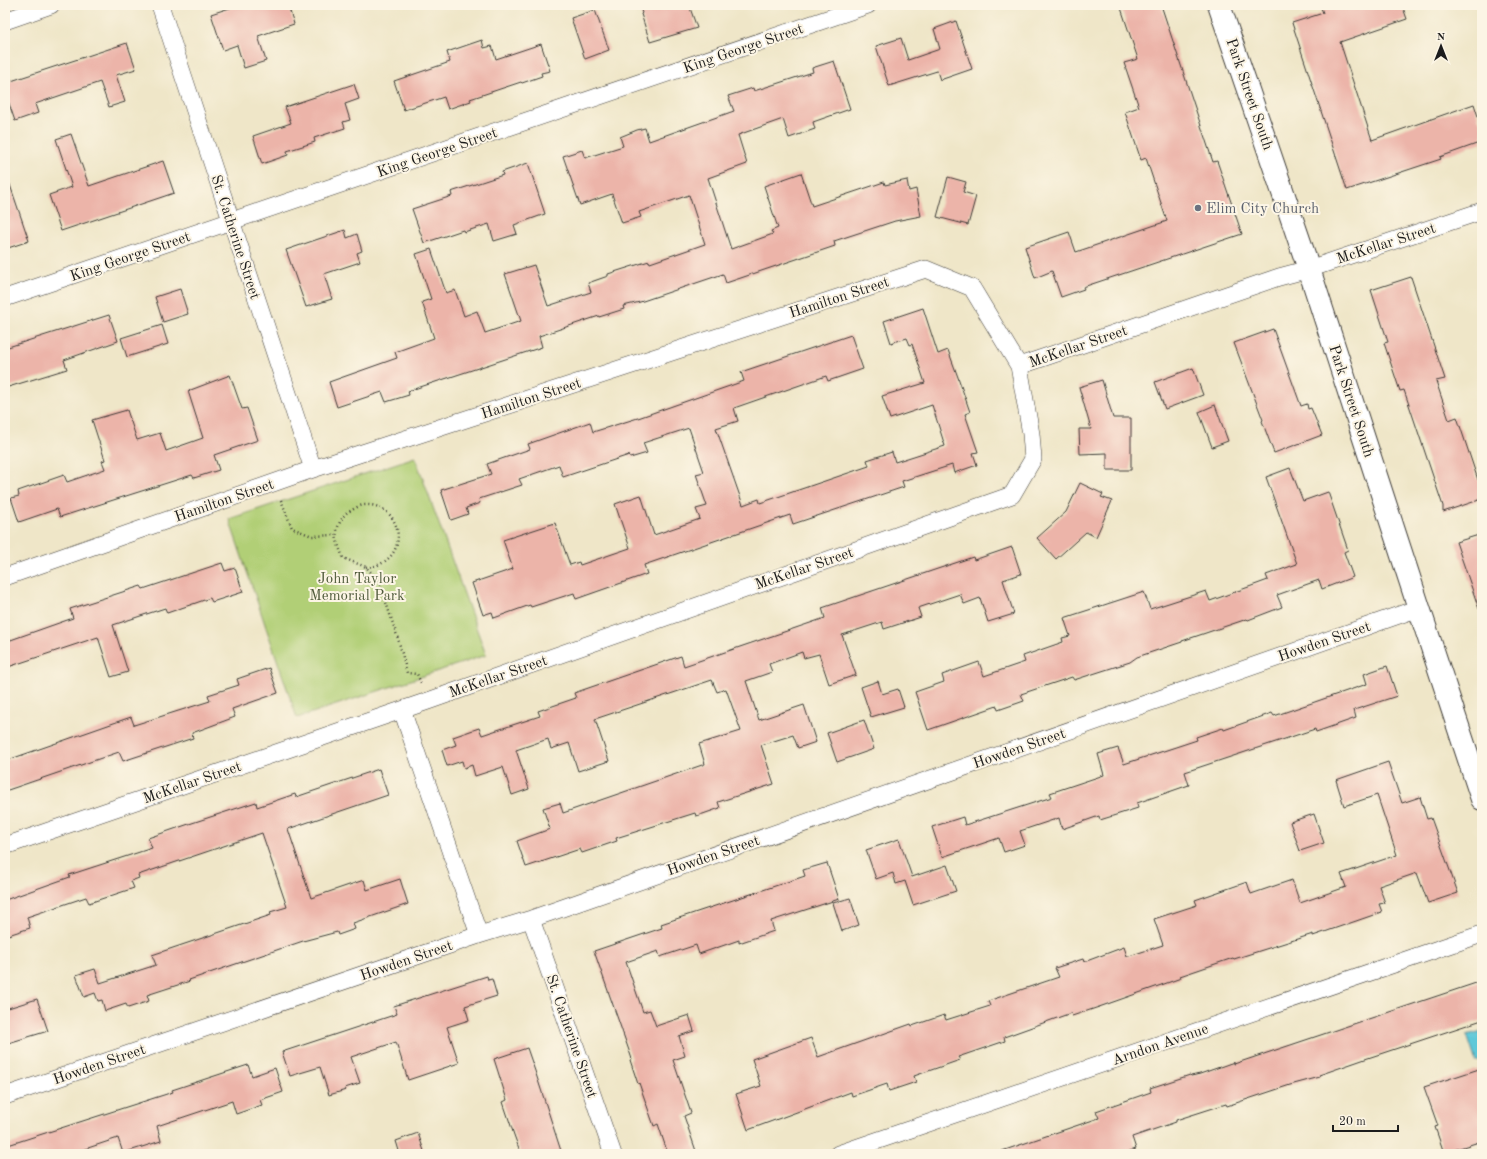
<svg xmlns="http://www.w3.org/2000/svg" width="1487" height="1159" font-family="'Old Standard TT',serif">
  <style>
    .green { fill: #b1cf76; stroke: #667649 }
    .water { fill: #5ec8d8; stroke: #3d727a }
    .building { fill: #ecb4a9 }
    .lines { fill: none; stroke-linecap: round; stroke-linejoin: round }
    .street-casing { stroke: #3c3a36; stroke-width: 18 }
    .secondary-casing { stroke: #3c3a36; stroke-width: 24 }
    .path { stroke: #3c3a36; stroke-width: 2.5; stroke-dasharray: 1 3; stroke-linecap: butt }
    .street { stroke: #fff; stroke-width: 17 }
    .secondary { stroke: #fff; stroke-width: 22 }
    .worship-dot { fill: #6b7280; stroke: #fcf5e5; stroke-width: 1.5 }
    .labels { text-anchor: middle; stroke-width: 4; stroke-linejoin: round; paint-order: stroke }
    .street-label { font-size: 15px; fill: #1c1c1c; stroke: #fcf5e5 }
    .worship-label { font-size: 15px; fill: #5b616d; stroke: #fcf5e5; text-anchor: start }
    .park-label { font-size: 15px; fill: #505b3c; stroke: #fcf5e5 }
  </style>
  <rect width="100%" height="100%" fill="#fcf5e5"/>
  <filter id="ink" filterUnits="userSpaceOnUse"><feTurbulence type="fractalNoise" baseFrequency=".025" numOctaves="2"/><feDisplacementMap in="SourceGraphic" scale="8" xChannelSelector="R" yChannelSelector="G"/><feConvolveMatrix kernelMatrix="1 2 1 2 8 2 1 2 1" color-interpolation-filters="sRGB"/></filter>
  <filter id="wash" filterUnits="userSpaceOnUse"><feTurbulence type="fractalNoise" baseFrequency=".012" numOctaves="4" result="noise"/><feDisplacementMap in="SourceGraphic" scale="16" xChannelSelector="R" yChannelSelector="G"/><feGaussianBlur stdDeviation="0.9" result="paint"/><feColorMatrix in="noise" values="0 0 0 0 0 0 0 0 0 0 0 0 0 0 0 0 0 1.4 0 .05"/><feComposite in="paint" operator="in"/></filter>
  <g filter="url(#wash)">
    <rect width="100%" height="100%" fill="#efe6c8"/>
    <path class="green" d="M 415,457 L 486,655 L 297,718 L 229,519 Z"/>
    <path class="water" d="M 1482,1031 L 1482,1060 L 1476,1062 L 1467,1035 Z"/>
    <g id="blocks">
      <path class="building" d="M 239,5 L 288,5 L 294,24 L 258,36 L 266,61 L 244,68 L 237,45 L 223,50 L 211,14 Z
        M 639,5 L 689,5 L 697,28 L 650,42 L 641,14 L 642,13 Z
        M 1120,5 L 1161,5 L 1213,162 L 1217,161 L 1242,234 L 1083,287 L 1084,289 L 1061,297 L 1052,271 L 1035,278 L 1025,247 L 1069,232 L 1076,252 L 1167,221 L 1146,158 L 1141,160 L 1125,112 L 1139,107 L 1124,63 L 1138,59 Z
        M 1320,5 L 1402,5 L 1407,19 L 1340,42 L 1372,140 L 1474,104 L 1482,129 L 1482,142 L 1440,157 L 1441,159 L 1347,190 L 1292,23 L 1323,13 Z
        M 595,10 L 609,50 L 585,59 L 571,18 Z
        M 956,21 L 972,69 L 940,80 L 937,71 L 889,86 L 876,46 L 901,38 L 908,60 L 940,49 L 934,29 Z
        M 482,40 L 484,48 L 492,46 L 496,59 L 541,44 L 550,71 L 541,73 L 542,76 L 522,83 L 521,82 L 470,99 L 471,101 L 448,109 L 444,97 L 404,110 L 394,81 L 450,62 L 447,52 Z
        M 127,43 L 136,69 L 116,75 L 125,102 L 109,107 L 100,82 L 35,104 L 38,113 L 15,121 L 5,92 L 5,83 Z
        M 834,61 L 850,109 L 813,122 L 815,129 L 789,138 L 783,119 L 738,135 L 747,164 L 708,178 L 731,249 L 773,234 L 771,231 L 778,228 L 764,186 L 801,173 L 812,206 L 884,182 L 885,185 L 907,180 L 909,191 L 916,189 L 921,216 L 895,221 L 834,241 L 835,246 L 726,283 L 723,274 L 640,302 L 623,306 L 624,309 L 599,317 L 599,316 L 539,336 L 542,347 L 408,391 L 409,395 L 386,402 L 382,392 L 337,407 L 329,382 L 397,358 L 395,352 L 434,338 L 422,302 L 431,299 L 416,254 L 431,249 L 446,293 L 455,290 L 464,316 L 477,311 L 485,333 L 521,321 L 505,274 L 534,265 L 548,306 L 591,292 L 588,283 L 608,276 L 608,274 L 649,261 L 650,263 L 705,244 L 689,195 L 639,212 L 641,217 L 622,223 L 612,194 L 580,205 L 563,156 L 582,150 L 585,158 L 623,146 L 620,137 L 637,130 L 645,128 L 649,141 L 734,111 L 728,96 L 753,88 L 754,91 L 813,72 L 812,68 Z
        M 354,84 L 359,99 L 345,104 L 350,120 L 343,122 L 345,128 L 314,138 L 315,142 L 287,151 L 288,155 L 262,164 L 253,136 L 291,123 L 285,107 Z
        M 71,134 L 89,186 L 163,161 L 174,193 L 61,231 L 49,195 L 72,187 L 56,139 Z
        M 528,163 L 545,214 L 514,225 L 517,234 L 494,241 L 489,224 L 464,232 L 463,230 L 424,243 L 412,209 L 452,196 L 451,192 L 503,175 L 502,172 Z
        M 948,177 L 966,182 L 963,192 L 976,196 L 968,225 L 937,217 Z
        M 5,179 L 8,179 L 29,241 L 5,249 Z
        M 345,230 L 347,238 L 357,234 L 362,251 L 357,253 L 360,262 L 324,274 L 332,299 L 306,307 L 286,250 Z
        M 1411,277 L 1445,379 L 1436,381 L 1449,420 L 1457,417 L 1478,480 L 1482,479 L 1482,499 L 1443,512 L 1443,506 L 1404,390 L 1400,391 L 1384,343 L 1388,342 L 1371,290 Z
        M 180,289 L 188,314 L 163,322 L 155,297 Z
        M 923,308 L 938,354 L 948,350 L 959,380 L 970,412 L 965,414 L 978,452 L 973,453 L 977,465 L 954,473 L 952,465 L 902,481 L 904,487 L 793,524 L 790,515 L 644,565 L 647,574 L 576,599 L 574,593 L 531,607 L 530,605 L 494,618 L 492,612 L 483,615 L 472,583 L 513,569 L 503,540 L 555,523 L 570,565 L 579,562 L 580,565 L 630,548 L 615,504 L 641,495 L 654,535 L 700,519 L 696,509 L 707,506 L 696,474 L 704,472 L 689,428 L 643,443 L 647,453 L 630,458 L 629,455 L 563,477 L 559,465 L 519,479 L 522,485 L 479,499 L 480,503 L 466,508 L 468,514 L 451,520 L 441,490 L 491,474 L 487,464 L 530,449 L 528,444 L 590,422 L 593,432 L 641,417 L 744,381 L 741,372 L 851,335 L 863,369 L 828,381 L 826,376 L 734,408 L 738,421 L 716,428 L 743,505 L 759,499 L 760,503 L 869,466 L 867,460 L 892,452 L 895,462 L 945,446 L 932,405 L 890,419 L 882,396 L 925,383 L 912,344 L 910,345 L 907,338 L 891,343 L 884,321 Z
        M 109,315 L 118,341 L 64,360 L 67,369 L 5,388 L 5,348 Z
        M 162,325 L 168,344 L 127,357 L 121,338 Z
        M 1273,329 L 1301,406 L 1307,404 L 1308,409 L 1311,408 L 1322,435 L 1274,453 L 1262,421 L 1263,420 L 1234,343 Z
        M 1193,368 L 1203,395 L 1165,409 L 1155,382 Z
        M 230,375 L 242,409 L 247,408 L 258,440 L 214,455 L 219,470 L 194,478 L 192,475 L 60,517 L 57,509 L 19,522 L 11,498 L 19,496 L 18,491 L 64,475 L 67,482 L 105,469 L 102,461 L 105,460 L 92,420 L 127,410 L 137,440 L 160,433 L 166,451 L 203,438 L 188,391 Z
        M 1102,380 L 1113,418 L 1131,418 L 1131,470 L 1107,470 L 1107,453 L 1080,454 L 1079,429 L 1091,429 L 1079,387 Z
        M 1215,405 L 1228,441 L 1212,447 L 1199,412 Z
        M 1290,468 L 1303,501 L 1328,492 L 1348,550 L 1344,552 L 1353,577 L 1322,589 L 1319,580 L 1277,595 L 1282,607 L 1248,620 L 1247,619 L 1182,641 L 1182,642 L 1137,657 L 1130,662 L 1074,680 L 1072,677 L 1021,694 L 1024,701 L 998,710 L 997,706 L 928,730 L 915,692 L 944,682 L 942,675 L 979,662 L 984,676 L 1025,662 L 1023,656 L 1063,642 L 1062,638 L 1070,636 L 1064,618 L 1144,592 L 1150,609 L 1206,591 L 1210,601 L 1268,580 L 1266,575 L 1297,564 L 1266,477 Z
        M 1080,483 L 1103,494 L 1101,497 L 1112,501 L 1096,537 L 1086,532 L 1056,559 L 1037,538 L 1066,512 Z
        M 1482,534 L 1482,609 L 1479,609 L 1456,542 Z
        M 1012,547 L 1021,574 L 1003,580 L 1014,614 L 988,622 L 980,598 L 964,604 L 960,594 L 918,608 L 921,617 L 884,629 L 882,622 L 842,635 L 856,675 L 829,684 L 819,654 L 804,658 L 802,652 L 769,664 L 772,672 L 746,681 L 759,720 L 804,705 L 816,742 L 798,748 L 793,735 L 761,745 L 774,784 L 718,802 L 720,808 L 700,815 L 696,816 L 695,813 L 616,838 L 617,841 L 582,853 L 580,849 L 526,867 L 517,841 L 550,829 L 543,808 L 560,803 L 563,813 L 705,764 L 699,744 L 741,731 L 726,689 L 717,692 L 712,680 L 595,719 L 609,761 L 578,771 L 569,743 L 551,749 L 548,739 L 516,750 L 529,789 L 512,795 L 503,767 L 475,776 L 472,765 L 464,768 L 462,761 L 447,766 L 442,750 L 456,745 L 453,737 L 479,728 L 482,735 L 540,716 L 538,711 L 576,698 L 574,693 L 681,656 L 684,666 L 825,618 L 822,608 L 973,557 L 974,560 Z
        M 222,563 L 225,571 L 235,568 L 243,592 L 212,602 L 210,598 L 167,613 L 165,608 L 113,625 L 128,672 L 111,677 L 98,637 L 5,668 L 5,642 L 73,618 L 70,609 L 141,586 L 143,589 Z
        M 1387,666 L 1397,696 L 1354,710 L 1356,718 L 1316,732 L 1315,729 L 1185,772 L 1189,785 L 1137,803 L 1138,808 L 1100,820 L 1099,816 L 1062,829 L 1059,818 L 1020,831 L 1025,845 L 1004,852 L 999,838 L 942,857 L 932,827 L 963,817 L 965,825 L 1052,797 L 1050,793 L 1104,775 L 1098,754 L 1118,748 L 1124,764 L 1197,740 L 1196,737 L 1223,728 L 1224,730 L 1272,713 L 1274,716 L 1367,684 L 1364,674 Z
        M 269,668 L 278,693 L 232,709 L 235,717 L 192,733 L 193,738 L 123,761 L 119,752 L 5,791 L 5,761 L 131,717 L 134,725 L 210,701 L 208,695 L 239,685 L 237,679 Z
        M 878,681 L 882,694 L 898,689 L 904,707 L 871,717 L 861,687 Z
        M 864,720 L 874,749 L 837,762 L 827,733 Z
        M 1388,762 L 1402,803 L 1420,797 L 1427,819 L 1431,818 L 1458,893 L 1428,903 L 1417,873 L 1379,886 L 1385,903 L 1379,904 L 1382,912 L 1313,936 L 1313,934 L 1234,959 L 1233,958 L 1180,976 L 1181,978 L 1099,1007 L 1072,1016 L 1071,1013 L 1004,1037 L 1005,1041 L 958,1057 L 960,1060 L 914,1076 L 916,1082 L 889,1091 L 887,1084 L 852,1096 L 851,1092 L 748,1130 L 736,1094 L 761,1086 L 752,1059 L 811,1038 L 818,1057 L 911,1024 L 912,1026 L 944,1015 L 946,1020 L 990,1006 L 988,1001 L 1059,977 L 1055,968 L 1083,959 L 1084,962 L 1124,947 L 1127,956 L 1129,956 L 1163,945 L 1154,919 L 1197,905 L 1195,900 L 1247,882 L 1251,894 L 1292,880 L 1300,903 L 1346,887 L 1341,874 L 1397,855 L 1377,795 L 1344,806 L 1336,780 Z
        M 379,769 L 388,795 L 288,829 L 311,898 L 364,880 L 367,890 L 400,879 L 408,904 L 353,923 L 355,929 L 338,935 L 337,932 L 303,941 L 189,980 L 190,981 L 147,995 L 149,1001 L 128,1008 L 126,1004 L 105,1011 L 102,1000 L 98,1001 L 95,993 L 84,997 L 76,975 L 95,969 L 100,983 L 156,965 L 152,955 L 271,915 L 270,912 L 287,907 L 262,833 L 138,875 L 139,878 L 131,881 L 134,888 L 89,903 L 86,897 L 27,917 L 30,928 L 5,936 L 5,900 L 70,877 L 69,875 L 152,848 L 148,838 L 186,825 L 256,802 L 257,807 L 295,794 L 296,797 Z
        M 1314,814 L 1324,843 L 1300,851 L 1290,822 Z
        M 899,839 L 912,877 L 947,865 L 956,891 L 913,905 L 905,881 L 896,884 L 893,873 L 876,879 L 866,850 Z
        M 827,863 L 839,899 L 771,921 L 774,931 L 739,943 L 739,940 L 699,954 L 696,945 L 660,957 L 658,951 L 626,962 L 643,1012 L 650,1010 L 656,1026 L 689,1015 L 694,1031 L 679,1036 L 685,1056 L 673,1060 L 691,1113 L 684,1116 L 697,1154 L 668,1154 L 658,1124 L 654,1126 L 639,1083 L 638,1084 L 630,1060 L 632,1059 L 594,951 L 662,928 L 661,924 L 805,876 L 803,870 Z
        M 850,898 L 859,925 L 842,931 L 833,903 Z
        M 487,976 L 488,980 L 492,979 L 497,996 L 465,1006 L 469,1020 L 447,1027 L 459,1063 L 408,1080 L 396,1042 L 351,1057 L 360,1083 L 345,1088 L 346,1090 L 329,1095 L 320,1067 L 290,1076 L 282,1052 L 397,1014 L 394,1006 Z
        M 1482,981 L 1482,1020 L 1368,1058 L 1319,1075 L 1320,1077 L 1290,1085 L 1227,1106 L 1226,1104 L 1176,1120 L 1176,1122 L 1132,1137 L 1136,1149 L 1121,1154 L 1003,1154 L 1002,1151 L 1099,1118 L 1096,1111 L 1151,1092 L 1150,1088 L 1190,1075 L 1191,1076 L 1200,1074 L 1234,1062 L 1234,1064 Z
        M 37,999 L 48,1031 L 5,1044 L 5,1009 Z
        M 527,1048 L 535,1071 L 562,1154 L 521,1154 L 514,1135 L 503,1102 L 507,1100 L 494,1059 Z
        M 248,1065 L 252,1076 L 275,1068 L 283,1092 L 260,1100 L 262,1105 L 236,1114 L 232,1101 L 157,1126 L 161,1141 L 123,1153 L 118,1138 L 70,1154 L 5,1154 L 5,1146 L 173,1092 L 172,1090 Z
        M 1482,1068 L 1482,1141 L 1444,1153 L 1435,1127 L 1438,1126 L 1424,1087 Z
        M 418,1133 L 425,1154 L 400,1154 L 396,1141 Z"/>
    </g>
  </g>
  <g filter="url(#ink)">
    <use href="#blocks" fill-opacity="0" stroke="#3c3a36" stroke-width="1"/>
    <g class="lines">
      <defs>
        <path id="street" d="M 160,5 L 313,469
          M 5,21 L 51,5
          M 5,298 L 868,5
          M 1019,366 L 1279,277 L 1309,269 L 1482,211
          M 5,577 L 313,469 L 926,269 L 972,288 L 1019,366 L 1031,434 L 1033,459 L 1012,495 L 428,701 L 5,846
          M 402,710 L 479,935
          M 531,919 L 613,1154
          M 5,1096 L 479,935 L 531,919 L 1419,608
          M 838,1154 L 1482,934"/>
        <path id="secondary" d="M 1219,5 L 1309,269 L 1419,608 L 1482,799"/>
      </defs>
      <use href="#street" class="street-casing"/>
      <use href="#secondary" class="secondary-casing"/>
      <path class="path" d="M 281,500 L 292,528 L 312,536 L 336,535
        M 366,567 C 370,566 375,567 378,565 C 412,551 399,502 364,505 C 360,505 354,509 350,511 C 344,514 343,517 340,522 C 333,537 338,543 343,558 L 366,567 L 379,581 L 399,642 L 407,673 L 417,674 L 421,683"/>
      <use href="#street" class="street"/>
      <use href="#secondary" class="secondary"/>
    </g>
  </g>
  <circle class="worship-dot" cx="1198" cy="208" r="4"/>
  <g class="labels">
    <g class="street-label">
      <text transform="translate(743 48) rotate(-19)" y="5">King George Street</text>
      <text transform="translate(1250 94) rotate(71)" y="5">Park Street South</text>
      <text transform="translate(437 152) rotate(-19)" y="5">King George Street</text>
      <text transform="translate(236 237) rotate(72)" y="5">St. Catherine Street</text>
      <text transform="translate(1386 243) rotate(-18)" y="5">McKellar Street</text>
      <text transform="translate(130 256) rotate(-19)" y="5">King George Street</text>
      <text transform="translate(839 297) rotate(-18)" y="5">Hamilton Street</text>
      <text transform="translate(1078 346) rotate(-19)" y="5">McKellar Street</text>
      <text transform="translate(531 398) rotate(-18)" y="5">Hamilton Street</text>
      <text transform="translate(1352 401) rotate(72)" y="5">Park Street South</text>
      <text transform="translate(224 500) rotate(-19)" y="5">Hamilton Street</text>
      <text transform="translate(804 568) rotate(-19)" y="5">McKellar Street</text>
      <text transform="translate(1324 641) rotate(-19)" y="5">Howden Street</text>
      <text transform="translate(498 676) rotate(-19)" y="5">McKellar Street</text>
      <text transform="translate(1019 748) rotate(-19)" y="5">Howden Street</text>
      <text transform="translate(192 782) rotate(-19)" y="5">McKellar Street</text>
      <text transform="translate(713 855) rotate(-19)" y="5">Howden Street</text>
      <text transform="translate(406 960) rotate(-19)" y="5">Howden Street</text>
      <text transform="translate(572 1036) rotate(71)" y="5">St. Catherine Street</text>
      <text transform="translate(1160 1044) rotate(-19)" y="5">Arndon Avenue</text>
      <text transform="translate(99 1064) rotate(-19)" y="5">Howden Street</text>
    </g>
    <g class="worship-label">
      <text x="1206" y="213">Elim City Church</text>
    </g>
    <g class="park-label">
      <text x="357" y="583">John Taylor<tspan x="357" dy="17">Memorial Park</tspan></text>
    </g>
  </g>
  <rect width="1487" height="1159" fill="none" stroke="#fcf5e5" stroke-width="20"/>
  <g transform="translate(1441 46)" stroke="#fcf5e5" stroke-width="3" paint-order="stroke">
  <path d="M0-3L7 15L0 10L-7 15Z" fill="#1c1c1c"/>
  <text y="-6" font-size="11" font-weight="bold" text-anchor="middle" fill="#1c1c1c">N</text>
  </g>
  <path d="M1333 1125v6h65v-6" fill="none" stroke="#1c1c1c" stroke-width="2"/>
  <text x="1339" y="1125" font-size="12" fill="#1c1c1c" stroke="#fcf5e5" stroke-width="3" paint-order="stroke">20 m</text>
</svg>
